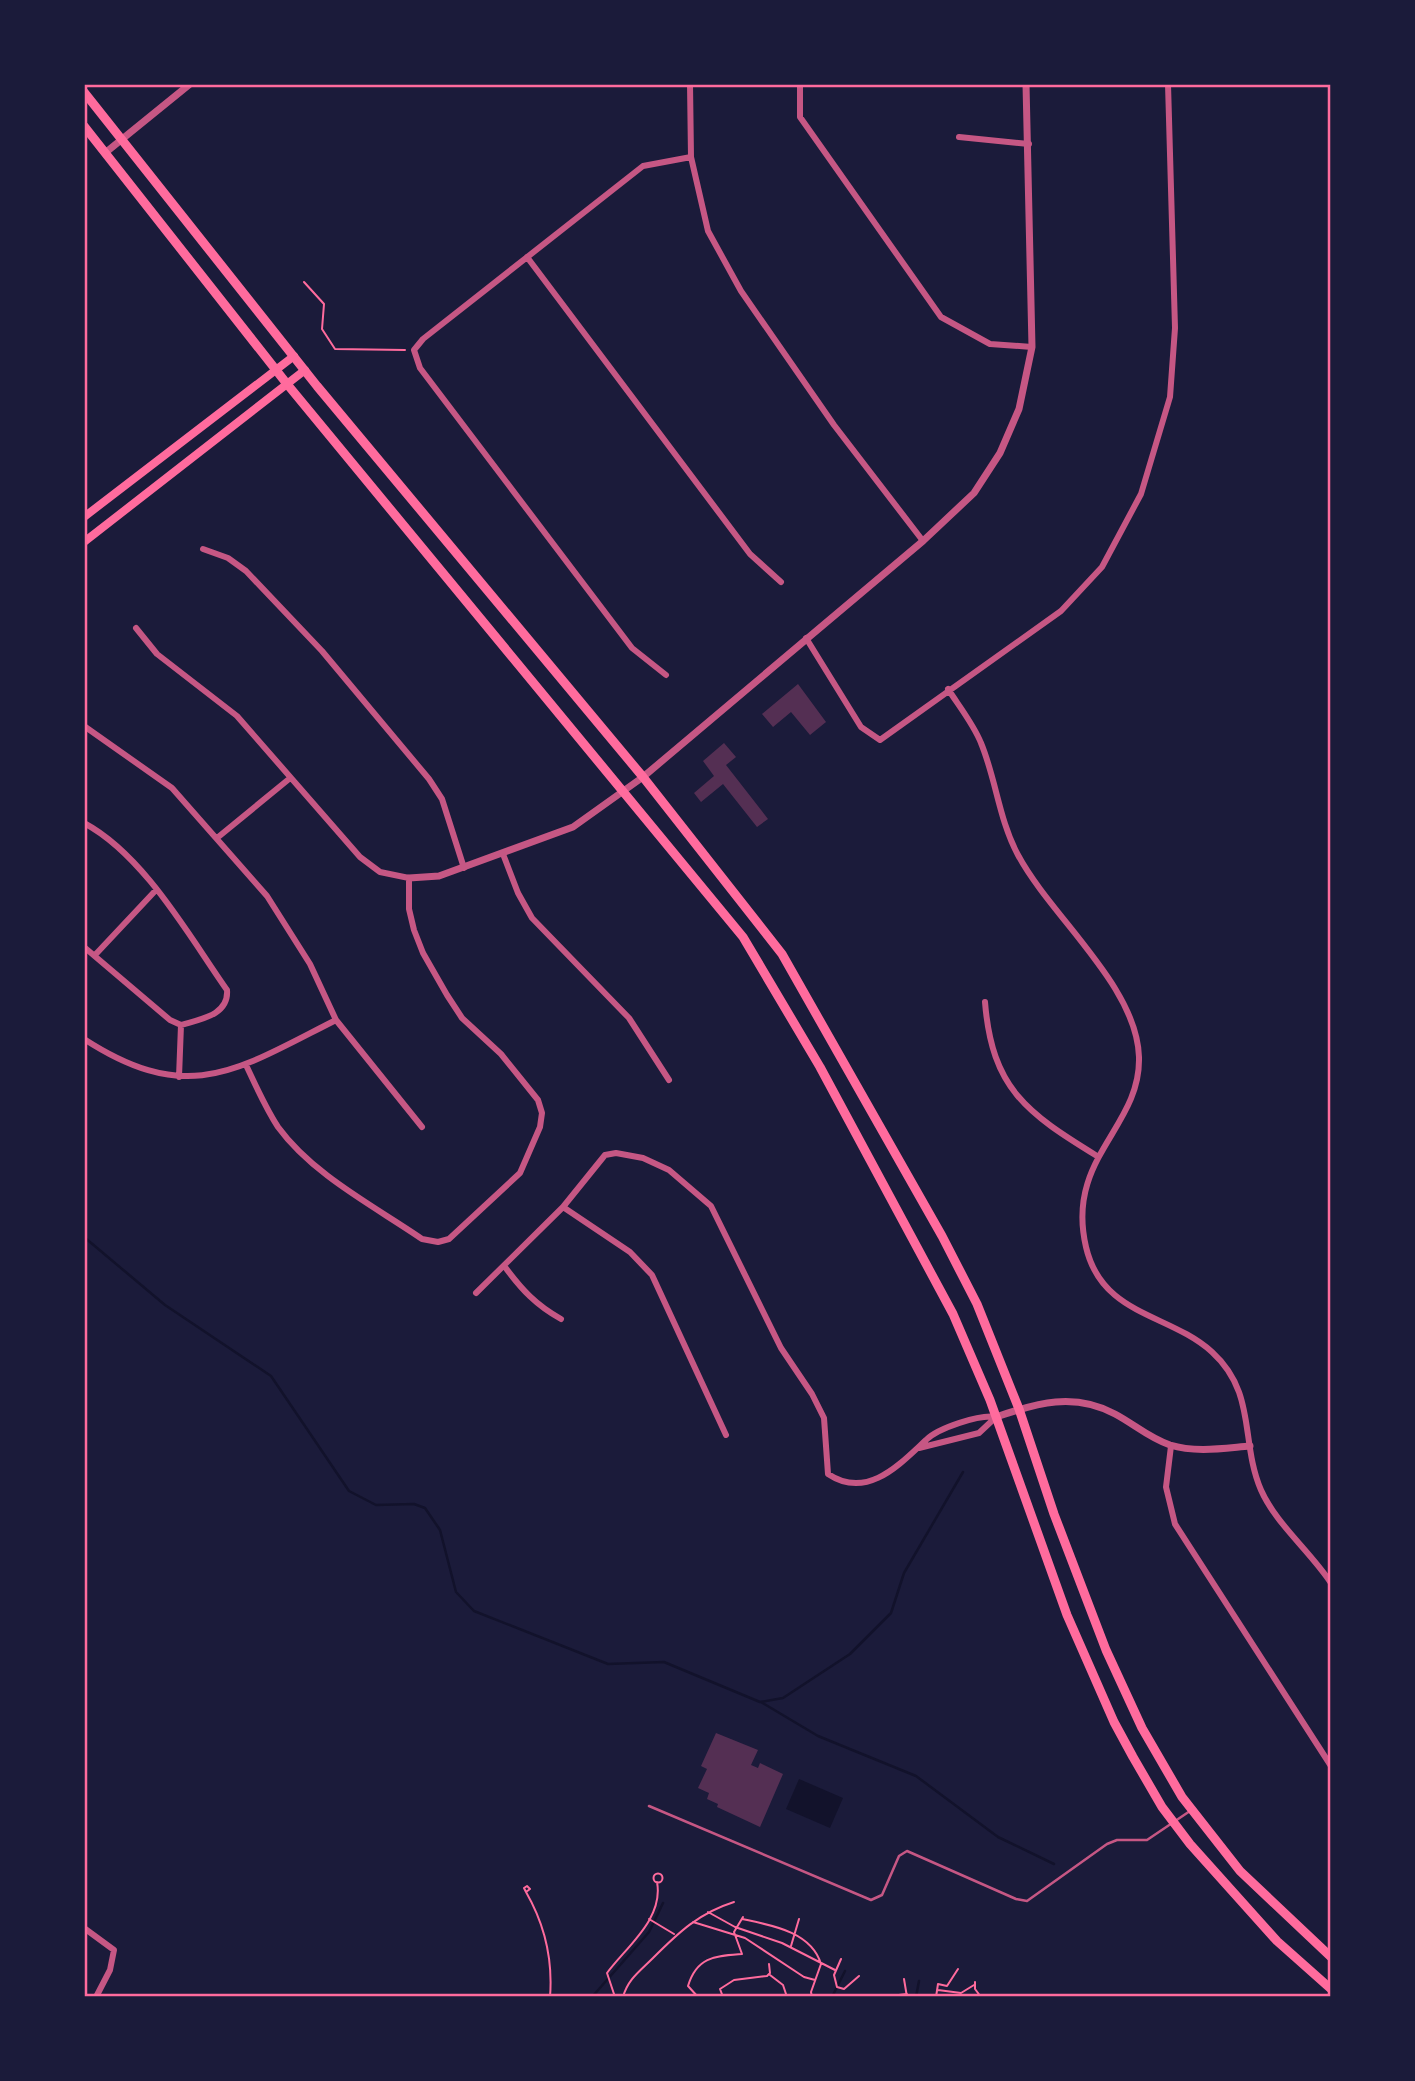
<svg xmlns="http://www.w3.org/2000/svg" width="1415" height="2081" font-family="Figtree,sans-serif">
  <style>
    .water { fill: #12122b }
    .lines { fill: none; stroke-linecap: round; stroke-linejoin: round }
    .stream { stroke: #12122b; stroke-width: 2.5 }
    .building { fill: #542f53 }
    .path { stroke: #ff6b9d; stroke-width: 2 }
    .service { stroke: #c65784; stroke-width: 2.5 }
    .minor { stroke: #c65784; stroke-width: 6 }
    .tertiary { stroke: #c65784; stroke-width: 7 }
    .secondary { stroke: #ff6b9d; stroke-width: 8 }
    .primary { stroke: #ff6b9d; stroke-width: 9 }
    .neatline { fill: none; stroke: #ff6b9d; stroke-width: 2.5 }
  </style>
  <rect width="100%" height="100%" fill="#1b1b3a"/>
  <path class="water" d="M 799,1779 L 843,1798 L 830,1828 L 786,1809 Z"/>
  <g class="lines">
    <path class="stream" d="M 84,1237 L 165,1305 L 271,1376 L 349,1491 L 376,1505 L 414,1504 L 425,1508 L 440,1530 L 456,1592 L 474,1611 L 608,1664 L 664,1662 L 760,1702 L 783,1698 L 850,1654 L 891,1613 L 904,1573 L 963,1472
      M 761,1702 L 818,1736 L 916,1776 L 998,1837 L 1054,1864
      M 592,1997 L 649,1932 L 663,1903
      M 832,1997 L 845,1971
      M 916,1997 L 919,1981"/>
  </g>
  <path class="building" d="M 798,684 L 826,722 L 810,735 L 791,712 L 773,727 L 762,714 Z
    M 724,743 L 736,757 L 726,765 L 768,819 L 757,827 L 723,784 L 701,802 L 694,793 L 714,776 L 703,761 Z
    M 716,1733 L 758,1750 L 751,1765 L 758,1768 L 760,1763 L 783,1774 L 760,1827 L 717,1807 L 718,1804 L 707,1799 L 709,1793 L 698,1788 L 707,1769 L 701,1766 Z"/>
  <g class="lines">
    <path class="path" d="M 304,282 L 324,304 L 322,329 L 335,349 L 405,350
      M653.5 1878a4.5 4.5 0 1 1 9 0a4.5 4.5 0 1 1-9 0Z
      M 527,1886 L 530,1889 L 526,1892 L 524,1888 Z
      M 526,1892 C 545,1925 553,1959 550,1997
      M 708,1912 L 735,1927 L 782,1943 L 835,1970
      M 649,1919 L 674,1934
      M 742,1919 C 770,1925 811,1931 821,1964 L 811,1992 L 812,1997
      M 693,1922 L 745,1938 L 804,1977 L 815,1980
      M 791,1946 L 799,1919
      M 841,1959 L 834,1975 L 837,1987 L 844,1989 L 859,1976
      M 770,1975 L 783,1985 L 787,1997
      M 904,1979 L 907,1997
      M 975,1982 L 975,1989 L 981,1997
      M 938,1990 L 961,1993 L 974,1985
      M 565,1996 L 565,1997
      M 615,1997 L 607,1973 C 626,1947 664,1919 657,1882
      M 623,1997 C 628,1979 640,1971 653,1958 C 679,1932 699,1913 734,1902
      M 698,1997 L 688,1986 C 697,1956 716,1956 742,1954 L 734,1932 L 743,1917
      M 723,1997 L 720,1989 L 734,1980 L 767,1976 L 770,1973 L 769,1964
      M 882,1997 L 907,1994
      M 936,1997 L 938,1984 L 947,1986 L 958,1969"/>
    <path class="service" d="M 649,1806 L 871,1900 L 882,1895 L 899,1856 L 907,1851 L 1016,1899 L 1027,1901 L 1107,1844 L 1117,1840 L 1147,1840 L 1190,1811"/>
    <path class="minor" d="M 690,84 L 691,157 L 708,231 L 741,291 L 834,425 L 923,541
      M 800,84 L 800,117 L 941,317 L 990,344 L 1032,347
      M 959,137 L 1029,144
      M 527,257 L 750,554 L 781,582
      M 203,549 L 228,558 L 246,571 L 322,651 L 429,779 L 442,799 L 464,868
      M 136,628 L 157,654 L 237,716 L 360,857 L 380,872 L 409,878 L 409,909 L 414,930 L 423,953 L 447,995 L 462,1018 L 501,1054 L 538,1100 L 542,1113 L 540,1127 L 520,1173 L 449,1239 L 438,1242 L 422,1239 C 374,1206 313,1175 278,1127 C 265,1107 256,1086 246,1065
      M 806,638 L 861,727 L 880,740 L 1061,611 L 1102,567 L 1141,494 L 1170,397 L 1175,328 L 1168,84
      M 666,675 L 632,648 L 420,368 L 414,350 L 423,339 L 643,166 L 691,157
      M 948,689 C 959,706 974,725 981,743 C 996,779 999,820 1018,855 C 1051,917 1137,986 1139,1057 C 1141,1128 1065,1158 1086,1247 C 1102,1316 1169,1313 1212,1352 C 1257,1393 1240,1441 1261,1490 C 1276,1524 1310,1551 1331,1583
      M 84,726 L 172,788 L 267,896 L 310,964 L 336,1020 L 422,1127
      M 84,823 C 144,855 189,936 227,990 C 229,1015 201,1019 181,1025 L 179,1077
      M 217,838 L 289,779
      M 503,854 L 518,893 L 532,918 L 629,1018 L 669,1080
      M 84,947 L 170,1020 L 181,1025
      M 95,955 L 156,890
      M 985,1002 C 992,1089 1027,1113 1097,1156
      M 84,1039 C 189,1107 237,1070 336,1020
      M 563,1207 L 630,1252 L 652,1275 L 726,1435
      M 505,1267 C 522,1290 536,1305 561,1319
      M 476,1293 L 563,1207 L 605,1155 L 616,1153 L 643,1158 L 669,1170 L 711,1206 L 781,1348 L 812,1394 L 824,1418 L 828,1474 C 867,1500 899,1465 926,1440 C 938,1428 980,1414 996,1417
      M 1171,1446 L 1166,1487 L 1175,1524 L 1331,1766
      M 919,1448 L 979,1433 L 996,1417
      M 84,1928 L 114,1950 L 110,1970 L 96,1997"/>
    <path class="tertiary" d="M 105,153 L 190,84
      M 409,878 L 439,876 L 573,827 L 643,777 L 923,541 L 974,493 L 1000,453 L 1019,409 L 1032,347 L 1026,84
      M 996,1417 C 1037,1403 1074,1392 1115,1414 C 1134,1424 1149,1438 1170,1445 C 1196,1453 1225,1448 1250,1446"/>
    <path class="secondary" d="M 84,517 L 294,356
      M 84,542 L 305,370"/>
    <path class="primary" d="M 84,92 L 317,386 L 643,777 L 782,954 L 942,1236 L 977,1304 L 1019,1409 L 1054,1514 L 1106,1650 L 1142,1728 L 1182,1797 L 1240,1871 L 1331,1957
      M 84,126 L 287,384 L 743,937 L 820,1067 L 953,1314 L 990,1400 L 1067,1615 L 1114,1722 L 1133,1757 L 1162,1807 L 1190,1844 L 1277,1941 L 1331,1989"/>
  </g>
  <rect width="1415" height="2081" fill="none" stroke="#1b1b3a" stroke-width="172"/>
  <rect x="86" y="86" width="1243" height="1909" class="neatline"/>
</svg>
